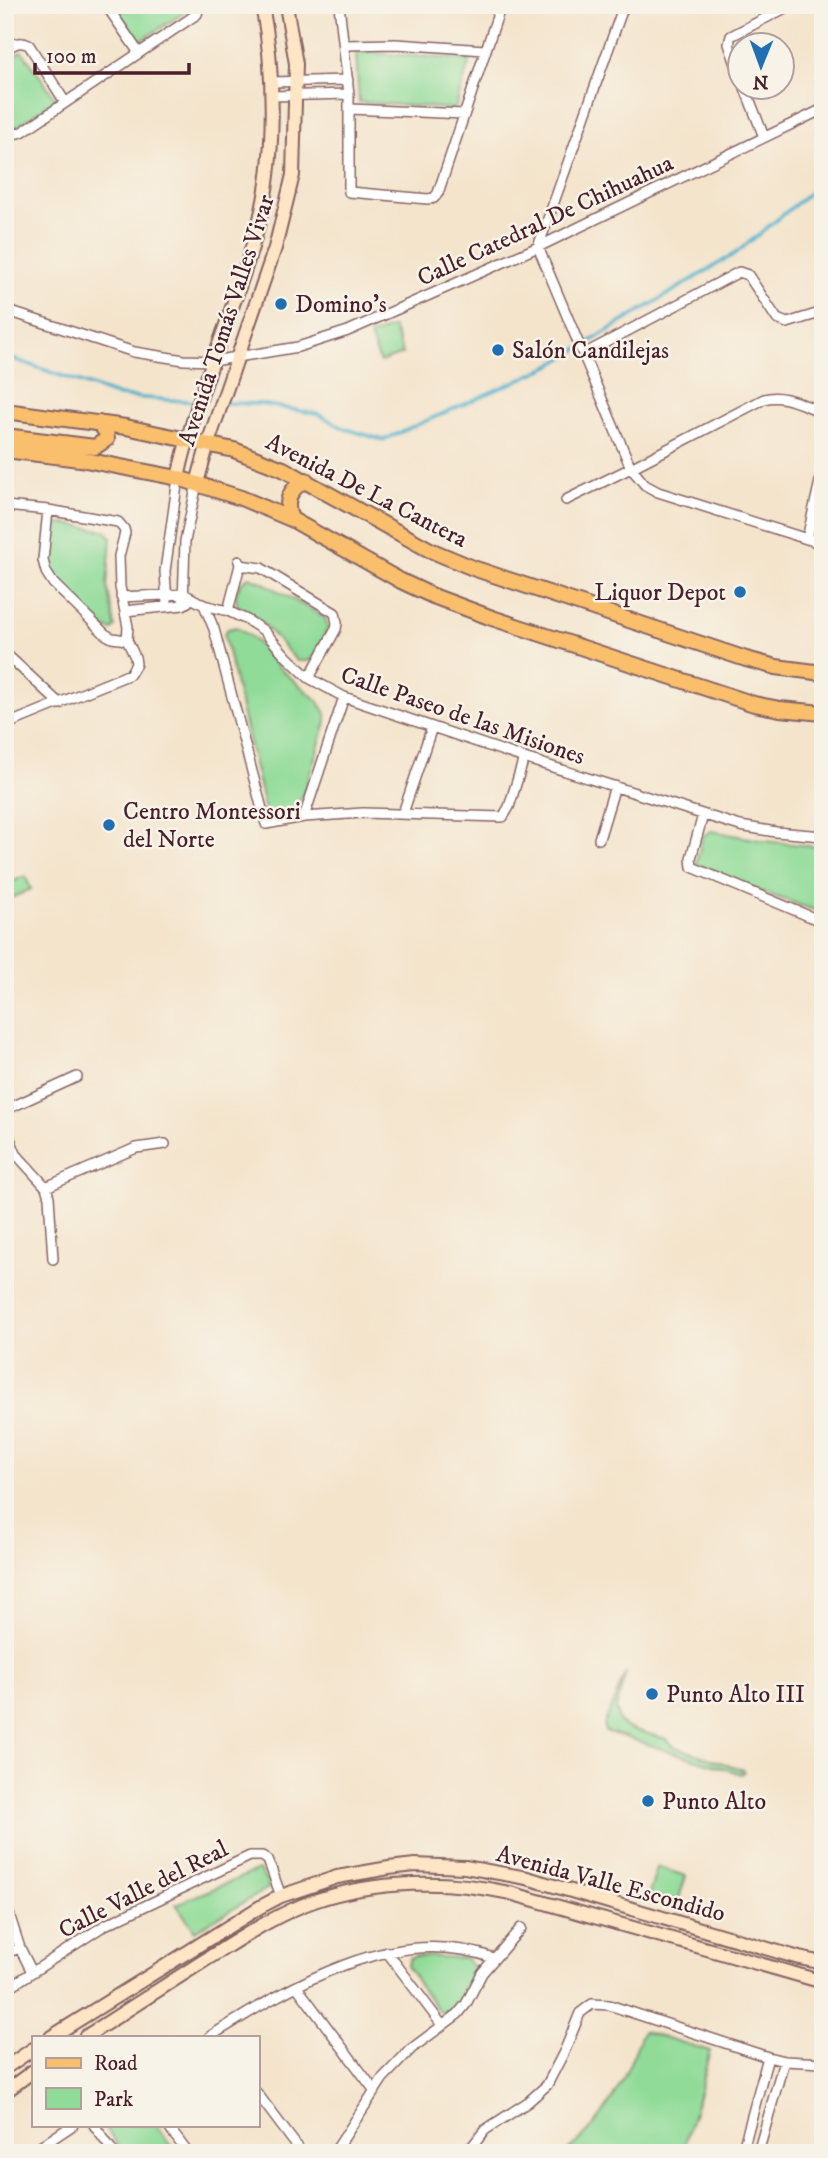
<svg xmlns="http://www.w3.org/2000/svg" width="828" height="2158" font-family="'IM FELL DW Pica',serif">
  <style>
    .green { fill: #90db98; stroke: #6d7d62; stroke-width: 2 }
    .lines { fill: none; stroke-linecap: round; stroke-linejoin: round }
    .stream { stroke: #4db1cc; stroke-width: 3.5 }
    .street-casing { stroke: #866463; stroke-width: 12 }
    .secondary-casing { stroke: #866463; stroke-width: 16 }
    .primary-casing { stroke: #866463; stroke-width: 18 }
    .street { stroke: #fff; stroke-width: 9 }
    .secondary { stroke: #fde5c5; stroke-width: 12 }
    .primary { stroke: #f9bf6d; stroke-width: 14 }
    .poi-dot { fill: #1f6fb2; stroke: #f7f3e8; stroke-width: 2.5 }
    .labels { text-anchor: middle; stroke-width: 5; stroke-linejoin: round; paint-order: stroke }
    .street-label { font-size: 24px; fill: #4a1f2b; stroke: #f7f3e8 }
    .poi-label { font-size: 24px; fill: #4a1f2b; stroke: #f7f3e8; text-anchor: start }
  </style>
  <rect width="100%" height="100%" fill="#f7f3e8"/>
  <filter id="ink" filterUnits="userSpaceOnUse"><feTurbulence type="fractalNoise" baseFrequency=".0143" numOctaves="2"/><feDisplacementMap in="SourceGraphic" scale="14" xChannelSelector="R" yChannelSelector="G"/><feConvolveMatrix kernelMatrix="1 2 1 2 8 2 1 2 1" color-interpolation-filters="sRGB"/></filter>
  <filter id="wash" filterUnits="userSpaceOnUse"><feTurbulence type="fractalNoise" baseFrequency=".00686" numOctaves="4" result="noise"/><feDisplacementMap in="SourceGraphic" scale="28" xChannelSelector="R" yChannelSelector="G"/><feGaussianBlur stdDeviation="1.57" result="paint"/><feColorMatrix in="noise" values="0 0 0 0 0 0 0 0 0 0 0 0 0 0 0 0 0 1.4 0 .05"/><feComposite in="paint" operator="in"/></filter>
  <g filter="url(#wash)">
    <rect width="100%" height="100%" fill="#f4e4cc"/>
    <path class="green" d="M 114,5 L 193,5 L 194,6 L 139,42 Z
      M 22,51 L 56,99 L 15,128 L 5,113 L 5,61 Z
      M 356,52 L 470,60 L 455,109 L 359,102 Z
      M 393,327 L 403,354 L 380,362 L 370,336 Z
      M 67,524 L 106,531 L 111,537 L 107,586 L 115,627 L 112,630 L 104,628 L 54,580 L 45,565 L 48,528 L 51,525 Z
      M 249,577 L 262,582 L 325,618 L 328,628 L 315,655 L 309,661 L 297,661 L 260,620 L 238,606 C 233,596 238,582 249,577 Z
      M 236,627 L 253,638 L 279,668 L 318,701 L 326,713 L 326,722 L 306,786 L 296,811 C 285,817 275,820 265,811 L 224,634 L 228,629 Z
      M 711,831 L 765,841 L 819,847 L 823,850 L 823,913 L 736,883 L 696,864 L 703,836 Z
      M 25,876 L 31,889 L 5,901 L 5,885 Z
      M 626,1672 L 616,1708 L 619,1721 L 625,1727 L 666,1739 L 675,1747 L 744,1770 L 742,1774 L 605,1731 L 604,1725 Z
      M 657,1867 L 686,1876 L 678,1901 L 649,1895 Z
      M 259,1870 L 270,1887 L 195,1931 L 176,1904 Z
      M 415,1956 L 465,1958 L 475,1969 C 472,1988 463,2006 444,2014 L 437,2009 L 407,1967 L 410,1958 Z
      M 643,2031 L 710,2051 L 683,2153 L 565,2153 C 605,2124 626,2076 643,2031 Z
      M 104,2125 L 156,2125 L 176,2153 L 123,2153 Z"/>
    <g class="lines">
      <path class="stream" d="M 5,356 L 119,396 L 196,402
        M 225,403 L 261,404 L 318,414 L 343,428 L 383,440 L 548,367 L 736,253 L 823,182"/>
    </g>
  </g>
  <g filter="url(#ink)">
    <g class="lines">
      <defs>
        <path id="street" d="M 106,5 L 139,53
          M 339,5 L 349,94 L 349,192 L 428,199 L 434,198 L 438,193 L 501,5
          M 624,5 L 538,247 L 631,468 L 645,485 L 658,492 L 823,544
          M 345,45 L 396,44 L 485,50
          M 5,50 C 14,44 19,40 29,45 L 65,102
          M 740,76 L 729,44 L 731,36 L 791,5
          M 272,82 L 348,80
          M 745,88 L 764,137
          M 271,96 L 349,94
          M 350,109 L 464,114
          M 5,127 L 12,134 L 22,132 L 197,14 L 200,5
          M 5,310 L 134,352 L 184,360 L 213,361 L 298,347 L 348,331 L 538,247 L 823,109
          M 584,354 L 739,272 L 748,275 L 777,319 L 787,323 L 823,312
          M 566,500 L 631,468 L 764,399 C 784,393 804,406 823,412
          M 5,506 L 48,510 L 118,522 L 124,529 L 125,533 L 119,556 L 120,587 L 128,627 L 127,640 L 135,657 L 136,664 L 130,674 L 123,677 L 5,725
          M 48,510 L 43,560 L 46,572 L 53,583 L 105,634 L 112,638 L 127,640
          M 807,539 L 823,468
          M 240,565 L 261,568 L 335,613 L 337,623 L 336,629 L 309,678
          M 121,597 L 184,594 L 204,605 L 228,611 L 247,620 L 263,630 L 287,657 L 309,678 L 344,697 L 524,758 L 740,826 L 776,832 L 823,836
          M 167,605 L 165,571 L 178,478
          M 183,605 L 185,541 L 197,483
          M 204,605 L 214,629 L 266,824 L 304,817 L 363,813 L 503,817 L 509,807 L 524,758
          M 125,611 L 183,605 L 188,602
          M 228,611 L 240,565 L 239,561
          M 5,653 L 60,704
          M 403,813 L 432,727
          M 703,815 L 691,858 L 692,867 L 823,922
          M 304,817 L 344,697
          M 599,839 L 615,786
          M 5,1110 L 77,1077
          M 5,1126 L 16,1154 L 46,1187 L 49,1197 L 53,1259
          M 46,1187 L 136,1148 L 165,1144
          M 9,1914 L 20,1948
          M 387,1952 L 442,2025
          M 5,1953 L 20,1948 L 32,1972
          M 297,1987 L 375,2091
          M 5,1990 L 105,1925 L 250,1856 L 262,1856 L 268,1860 L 281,1896
          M 209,2037 C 291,1986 394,1922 493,1958
          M 257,2093 L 302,2153
          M 94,2125 L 114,2153
          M 167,2125 L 188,2153
          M 31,2153 L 73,2125
          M 334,2153 L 383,2078 L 411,2049 L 458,2014 L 466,2004 L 482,1973 L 521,1928
          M 467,2153 L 485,2130 L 528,2102 L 547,2085 L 565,2050 L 580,2013 L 592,2004 L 609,2005 L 768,2057 L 784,2061 L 823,2063
          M 742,2153 L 768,2057
          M 758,2153 L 784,2061"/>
        <path id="secondary" d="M 178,478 C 197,390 236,309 259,223 C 276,159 275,70 262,5
          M 197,483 L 208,443 L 275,248 L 293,175 L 296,64 L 286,5
          M 51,2037 L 260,1907 L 281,1896 L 337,1877 L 389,1868 L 415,1865 L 465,1867 L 527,1878 L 799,1958 L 823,1963
          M 85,2037 C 124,2012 163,1987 202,1962 C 238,1940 274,1915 314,1901 C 377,1880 446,1879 510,1893 L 823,1982
          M 5,2068 L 33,2049
          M 5,2092 L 33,2071"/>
        <path id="primary" d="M 5,411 L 126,427 L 234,450 L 283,469 L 430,550 L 473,568 L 746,659 L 776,667 L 823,673
          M 5,436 L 95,447 L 107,439 L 106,432 L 99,423
          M 5,450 L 80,459 L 178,478 L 241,498 L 291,519 L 401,581 L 433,596 L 492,618 L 754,704 L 780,709 L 823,713
          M 291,519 C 284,502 289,489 306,480"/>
      </defs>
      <use href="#street" class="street-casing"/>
      <use href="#secondary" class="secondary-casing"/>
      <use href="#primary" class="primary-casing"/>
      <use href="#street" class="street"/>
      <use href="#secondary" class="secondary"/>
      <use href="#primary" class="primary"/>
    </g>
  </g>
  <g class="poi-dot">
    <circle cx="281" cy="304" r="7"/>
    <circle cx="498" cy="350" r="7"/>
    <circle cx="740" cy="592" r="7"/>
    <circle cx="109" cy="825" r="7"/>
    <circle cx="652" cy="1694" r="7"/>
    <circle cx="648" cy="1801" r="7"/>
  </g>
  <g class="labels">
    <g class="street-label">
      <text transform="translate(545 220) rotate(-25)" y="8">Calle Catedral De Chihuahua</text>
      <text transform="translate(226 320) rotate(-72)" y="8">Avenida Tomás Valles Vivar</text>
      <text transform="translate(367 490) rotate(27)" y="8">Avenida De La Cantera</text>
      <text transform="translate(463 715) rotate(19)" y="8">Calle Paseo de las Misiones</text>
      <text transform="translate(611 1883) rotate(15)" y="8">Avenida Valle Escondido</text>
      <text transform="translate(143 1889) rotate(-27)" y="8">Calle Valle del Real</text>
    </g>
    <g class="poi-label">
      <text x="295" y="312">Domino's</text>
      <text x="512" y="358">Salón Candilejas</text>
      <text x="726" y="600" text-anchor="end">Liquor Depot</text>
      <text x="123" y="819">Centro Montessori<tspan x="123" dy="28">del Norte</tspan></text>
      <text x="666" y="1702">Punto Alto III</text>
      <text x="662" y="1809">Punto Alto</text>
    </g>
  </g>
  <rect width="828" height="2158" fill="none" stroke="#f7f3e8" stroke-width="28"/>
  <rect x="32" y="2036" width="228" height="91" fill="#f7f3e8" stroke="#b29e9c" stroke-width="2"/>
  <rect x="46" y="2058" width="35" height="10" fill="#f9bf6d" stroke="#b29e9c" stroke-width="2"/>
  <text x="94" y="2070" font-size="21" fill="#4a1f2b">Road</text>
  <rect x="46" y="2088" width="35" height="21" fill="#90db98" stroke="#b29e9c" stroke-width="2"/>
  <text x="94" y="2106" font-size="21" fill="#4a1f2b">Park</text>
  <g transform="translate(761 66) rotate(181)"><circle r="33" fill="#f7f3e8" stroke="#b29e9c" stroke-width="2"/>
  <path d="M0-5L12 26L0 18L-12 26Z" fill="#1f6fb2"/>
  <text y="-10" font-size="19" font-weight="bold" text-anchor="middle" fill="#4a1f2b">N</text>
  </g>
  <path d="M35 63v10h154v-10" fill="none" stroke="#4a1f2b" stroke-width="3.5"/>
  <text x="46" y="63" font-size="21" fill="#4a1f2b" stroke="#f7f3e8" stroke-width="5" paint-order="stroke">100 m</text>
</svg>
